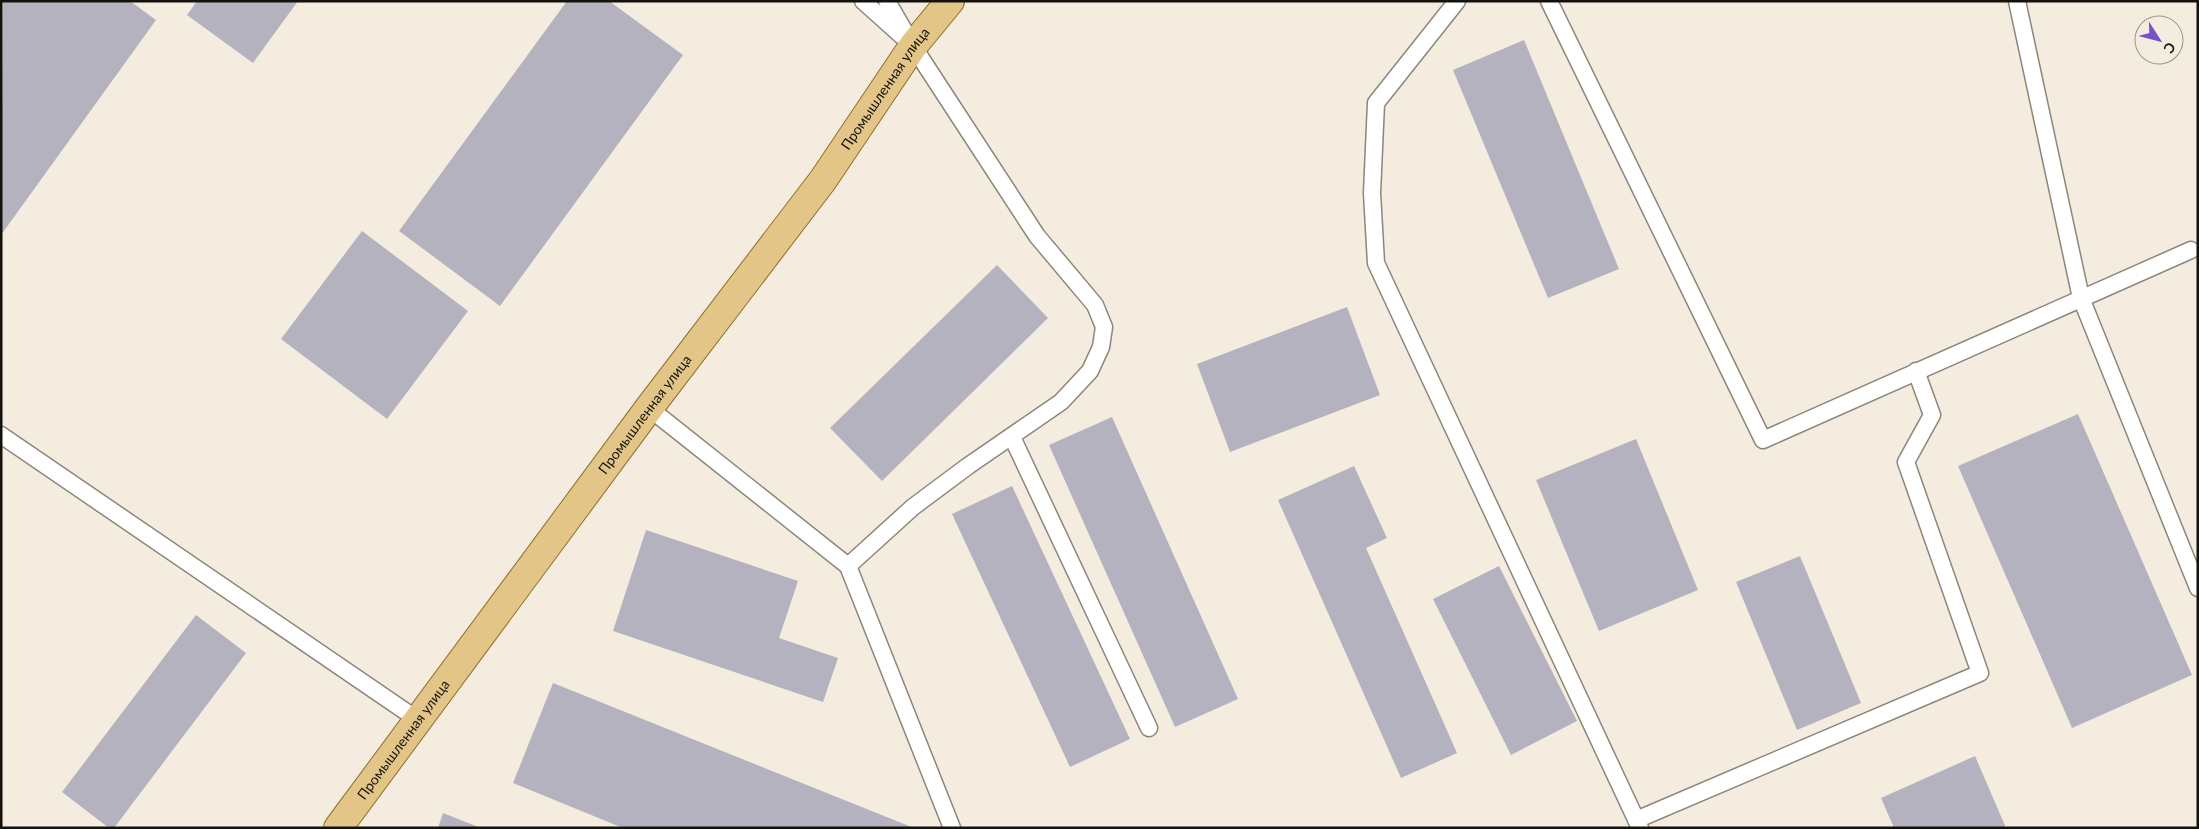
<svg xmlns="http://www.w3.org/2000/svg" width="2199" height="829" font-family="Lato,sans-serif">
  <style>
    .building { fill: #b5b2c0 }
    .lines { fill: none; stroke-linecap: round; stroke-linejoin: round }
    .lane-casing { stroke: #8d867a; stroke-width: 19 }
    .primary-casing { stroke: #8f6e29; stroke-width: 30 }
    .lane { stroke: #fff; stroke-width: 16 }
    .primary { stroke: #e3c588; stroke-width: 28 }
    .labels { text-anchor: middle; stroke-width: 4; stroke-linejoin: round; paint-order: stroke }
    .street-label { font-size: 14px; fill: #14120d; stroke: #f4ecdf }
  </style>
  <rect width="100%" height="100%" fill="#f4ecdf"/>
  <path class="building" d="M 3,1 L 130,1 L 156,20 L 1,235 Z
    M 197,1 L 298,1 L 253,63 L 187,15 Z
    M 567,1 L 609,1 L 683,55 L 500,306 L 399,231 Z
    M 1524,40 L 1619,269 L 1548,298 L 1453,70 Z
    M 362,231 L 468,311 L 387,419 L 281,339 Z
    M 997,265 L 1048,318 L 882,481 L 830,428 Z
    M 1347,307 L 1380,395 L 1230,452 L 1197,364 Z
    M 2078,414 L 2192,675 L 2072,728 L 1958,466 Z
    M 1112,417 L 1238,699 L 1175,727 L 1049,445 Z
    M 1636,439 L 1698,590 L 1599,631 L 1536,480 Z
    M 1354,466 L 1387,538 L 1366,548 L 1457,753 L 1401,778 L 1278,500 Z
    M 1012,486 L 1130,739 L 1070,767 L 952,514 Z
    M 646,530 L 798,581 L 779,638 L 838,658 L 823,702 L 613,631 Z
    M 1800,556 L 1861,703 L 1797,730 L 1736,582 Z
    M 1499,566 L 1577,721 L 1511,755 L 1433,599 Z
    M 196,615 L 246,653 L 114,828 L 109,828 L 62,792 Z
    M 553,683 L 914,828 L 623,828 L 513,783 Z
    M 1975,756 L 2006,828 L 1894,828 L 1881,798 Z
    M 443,813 L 481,828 L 438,828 Z"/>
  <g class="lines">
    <defs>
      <path id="lane" d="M 863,1 L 902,36
        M 1457,1 L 1376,103 L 1372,193 L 1376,263 L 1640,828
        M 1549,1 L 1763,440 L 2191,250
        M 2017,1 L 2081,298 L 2198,588
        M 649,408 L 848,566 L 952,828
        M 1,435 L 418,720
        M 1012,437 L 1149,728
        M 848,566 L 913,507 L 968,466 L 1061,402 L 1090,371 L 1101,347 L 1104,327 L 1095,305 L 1037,236 L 913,46 L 887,1
        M 1636,820 L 1980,673 L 1906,462 L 1932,415 L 1916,371"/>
      <g id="primary">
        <path id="s1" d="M 338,828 L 649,408 L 823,180 L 913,46 L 950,1"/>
      </g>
    </defs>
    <use href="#lane" class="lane-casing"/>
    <use href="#primary" class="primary-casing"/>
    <use href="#lane" class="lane"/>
    <use href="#primary" class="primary"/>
  </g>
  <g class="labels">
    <g class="street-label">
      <text dy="5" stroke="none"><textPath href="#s1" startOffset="920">Промышленная улица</textPath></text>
      <text dy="5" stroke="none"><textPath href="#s1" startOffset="515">Промышленная улица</textPath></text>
      <text dy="5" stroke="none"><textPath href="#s1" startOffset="110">Промышленная улица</textPath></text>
    </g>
  </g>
  <rect width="2199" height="829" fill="none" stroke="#14120d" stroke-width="5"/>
  <g transform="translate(2159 40) rotate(126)"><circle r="24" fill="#f4ecdf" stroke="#9a958b"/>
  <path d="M0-4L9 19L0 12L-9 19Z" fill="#7651ca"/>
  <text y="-8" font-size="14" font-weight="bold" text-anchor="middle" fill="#14120d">С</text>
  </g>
</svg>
